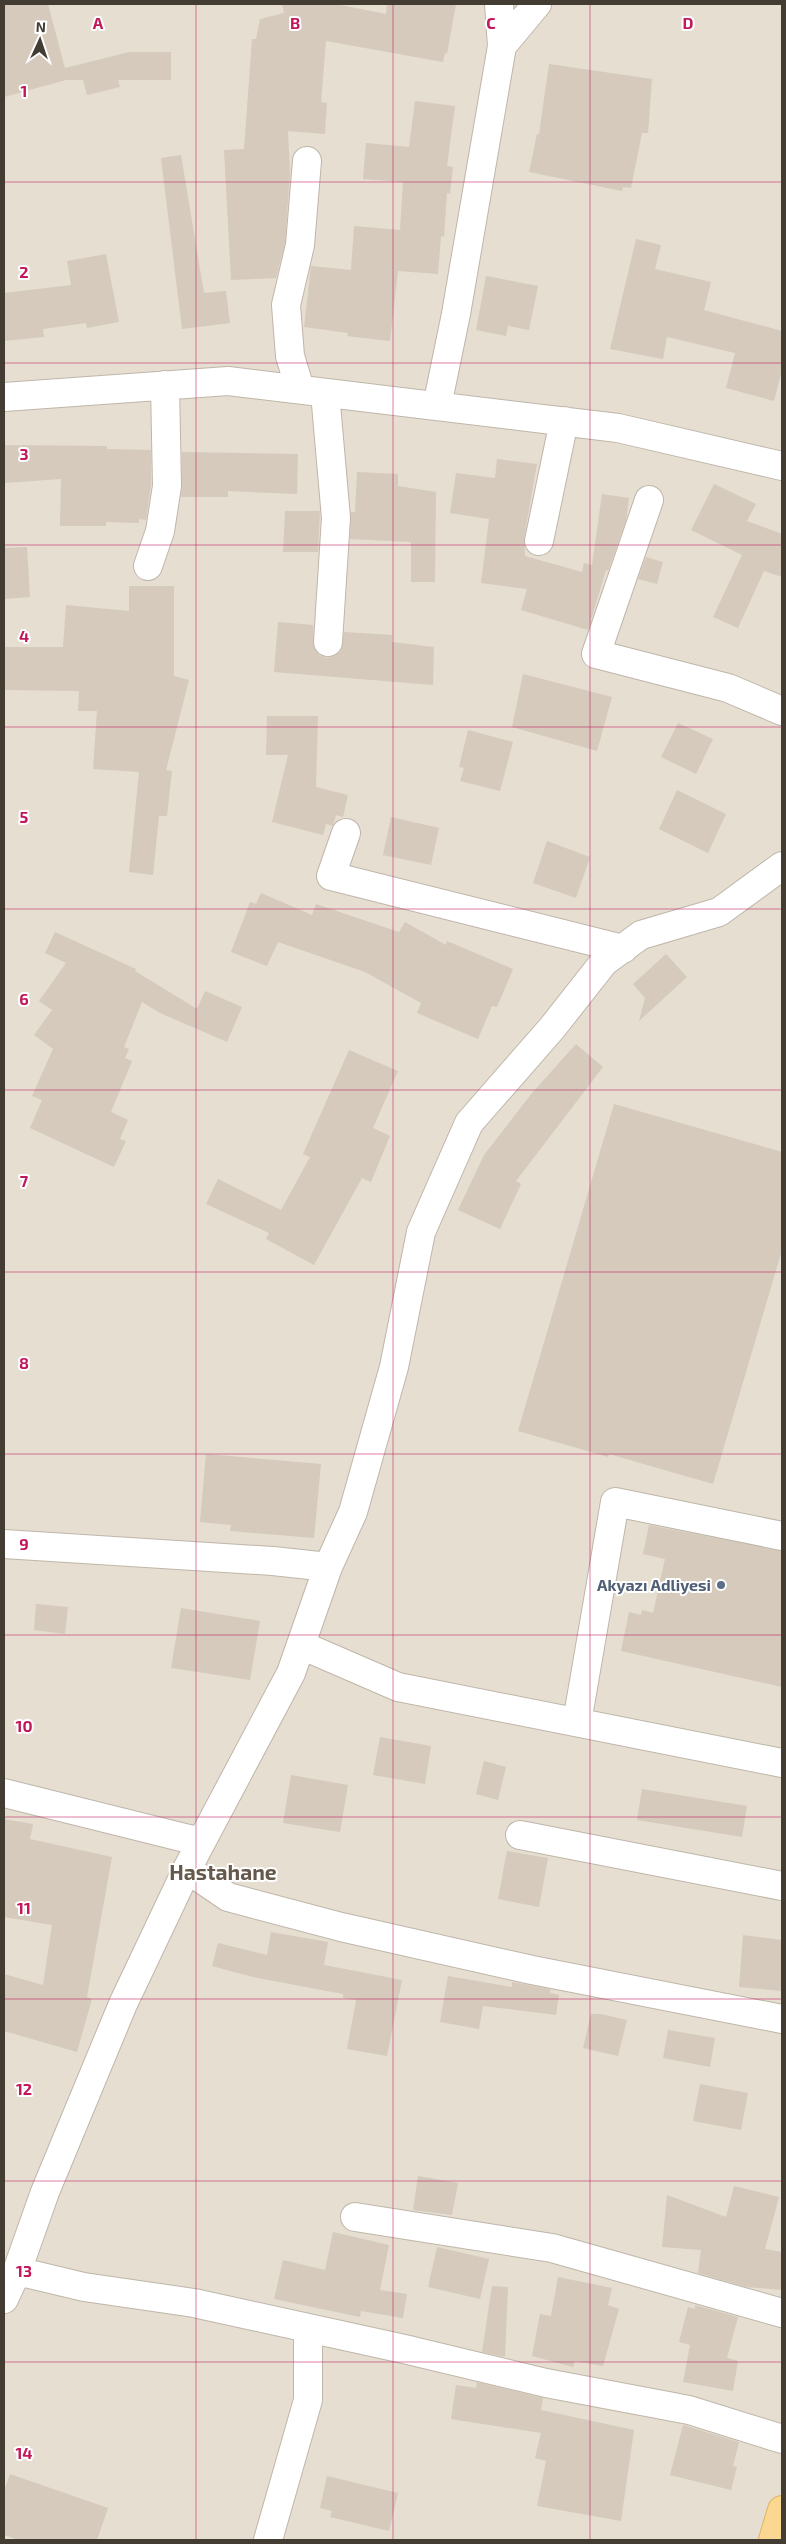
<svg xmlns="http://www.w3.org/2000/svg" width="786" height="2544" font-family="'Exo 2',sans-serif">
  <style>
    .residential { fill: #e5ded1 }
    .building { fill: #d5cabc }
    .lines { fill: none; stroke-linecap: round; stroke-linejoin: round }
    .minor-casing { stroke: #bfb6a9; stroke-width: 30 }
    .major-casing { stroke: #e0b462; stroke-width: 30 }
    .minor { stroke: #fff; stroke-width: 28 }
    .major { stroke: #fbd891; stroke-width: 28 }
    .grid { fill: none; stroke: #c2185b; stroke-width: 1; stroke-opacity: 0.55 }
    .service-dot { fill: #5c6f8a; stroke: #fff; stroke-width: 2 }
    .labels { text-anchor: middle; stroke-width: 4; stroke-linejoin: round; paint-order: stroke }
    .service-label { font-size: 16px; font-weight: bold; fill: #4e5e75; stroke: #fff; text-anchor: end }
    .district-label { font-size: 21px; font-weight: bold; fill: #65594b; stroke: #fff }
    .grid-label { font-size: 16px; text-anchor: middle; font-weight: bold; fill: #c2185b; stroke: #fff; stroke-width: 4; stroke-linejoin: round; paint-order: stroke }
  </style>
  <rect width="100%" height="100%" fill="#f1ece3"/>
  <path class="residential" d="M 4,4 L 782,4 L 782,2540 L 4,2540 Z"/>
  <path class="building" d="M 4,4 L 48,4 L 65,68 L 129,52 L 171,52 L 171,80 L 118,80 L 120,87 L 87,95 L 83,80 L 66,80 L 4,97 Z
    M 282,4 L 335,4 L 386,14 L 387,4 L 456,4 L 447,54 L 445,53 L 443,62 L 326,41 L 321,102 L 327,103 L 325,134 L 288,131 L 290,173 L 285,243 L 276,278 L 231,280 L 224,150 L 244,149 L 252,39 L 256,39 L 260,19 L 284,13 Z
    M 549,64 L 652,79 L 648,133 L 642,133 L 631,188 L 623,187 L 622,191 L 529,172 L 537,134 L 539,134 Z
    M 415,101 L 455,106 L 447,166 L 453,167 L 450,194 L 447,193 L 444,237 L 441,236 L 438,274 L 398,271 L 390,341 L 347,336 L 348,333 L 304,327 L 311,266 L 351,270 L 354,226 L 400,230 L 403,182 L 363,179 L 366,143 L 409,147 Z
    M 181,155 L 204,293 L 226,291 L 230,323 L 182,329 L 161,158 Z
    M 636,239 L 661,245 L 655,269 L 711,282 L 704,310 L 782,331 L 782,370 L 774,401 L 726,388 L 735,353 L 667,337 L 663,359 L 610,349 Z
    M 106,254 L 119,322 L 87,328 L 86,323 L 43,329 L 44,337 L 4,341 L 4,293 L 71,285 L 67,261 Z
    M 486,276 L 538,286 L 529,330 L 508,326 L 506,336 L 476,330 Z
    M 4,445 L 107,446 L 107,449 L 151,450 L 151,485 L 146,520 L 139,519 L 139,523 L 106,522 L 106,526 L 60,526 L 61,479 L 4,483 Z
    M 182,452 L 298,454 L 297,494 L 228,491 L 228,497 L 181,497 Z
    M 497,459 L 537,464 L 524,538 L 525,556 L 582,572 L 584,563 L 592,565 L 602,494 L 629,498 L 626,520 L 608,571 L 606,570 L 588,630 L 521,610 L 527,589 L 481,583 L 489,519 L 450,513 L 456,473 L 495,478 Z
    M 357,472 L 398,474 L 398,486 L 436,492 L 435,582 L 411,582 L 411,542 L 350,539 L 351,512 L 355,512 Z
    M 714,484 L 756,504 L 747,521 L 782,534 L 782,577 L 764,571 L 738,628 L 713,617 L 742,555 L 691,530 Z
    M 285,511 L 320,511 L 318,552 L 283,552 Z
    M 27,547 L 30,597 L 4,599 L 4,548 Z
    M 646,557 L 663,562 L 657,584 L 638,579 Z
    M 129,586 L 174,586 L 174,676 L 189,680 L 166,770 L 172,771 L 167,816 L 159,816 L 153,875 L 129,872 L 139,772 L 93,769 L 97,711 L 78,711 L 79,691 L 4,690 L 4,647 L 63,647 L 66,605 L 129,611 Z
    M 278,622 L 313,625 L 314,648 L 319,655 L 327,658 L 334,656 L 341,651 L 344,632 L 392,635 L 392,642 L 434,647 L 433,685 L 274,672 Z
    M 523,674 L 612,697 L 597,751 L 512,727 Z
    M 267,716 L 318,716 L 316,787 L 348,795 L 343,817 L 336,815 L 333,826 L 326,824 L 323,835 L 272,822 L 288,755 L 266,755 Z
    M 678,723 L 713,739 L 696,774 L 661,757 Z
    M 468,730 L 513,742 L 500,791 L 460,781 L 464,768 L 459,767 Z
    M 677,790 L 726,814 L 708,853 L 659,829 Z
    M 391,817 L 439,828 L 431,865 L 383,855 Z
    M 547,841 L 590,857 L 576,898 L 533,883 Z
    M 261,893 L 312,915 L 316,904 L 399,932 L 405,922 L 446,945 L 447,941 L 513,969 L 497,1007 L 492,1006 L 478,1039 L 417,1013 L 421,1003 L 365,972 L 278,942 L 267,966 L 231,952 L 250,902 L 256,904 Z
    M 55,932 L 136,969 L 135,971 L 197,1009 L 205,991 L 242,1007 L 227,1042 L 160,1013 L 142,1002 L 124,1047 L 129,1049 L 125,1058 L 132,1061 L 111,1112 L 128,1120 L 120,1139 L 126,1141 L 114,1167 L 30,1128 L 42,1100 L 32,1096 L 53,1049 L 34,1035 L 52,1010 L 39,1001 L 66,963 L 45,953 Z
    M 666,954 L 687,977 L 639,1021 L 645,998 L 633,984 Z
    M 576,1044 L 603,1067 L 516,1181 L 521,1184 L 500,1229 L 458,1210 L 484,1155 L 532,1093 Z
    M 349,1050 L 398,1071 L 373,1128 L 390,1136 L 371,1182 L 362,1178 L 314,1265 L 266,1239 L 269,1233 L 206,1204 L 218,1179 L 281,1210 L 310,1157 L 303,1154 Z
    M 614,1104 L 782,1152 L 782,1250 L 713,1484 L 609,1454 L 608,1457 L 518,1431 Z
    M 206,1454 L 321,1464 L 314,1538 L 230,1531 L 231,1525 L 200,1522 Z
    M 649,1525 L 782,1551 L 782,1687 L 621,1651 L 629,1612 L 641,1615 L 642,1610 L 653,1613 L 665,1559 L 643,1554 Z
    M 36,1604 L 68,1607 L 65,1634 L 34,1630 Z
    M 181,1608 L 260,1621 L 250,1680 L 171,1668 Z
    M 380,1737 L 431,1746 L 425,1784 L 373,1775 Z
    M 484,1761 L 506,1767 L 498,1800 L 476,1794 Z
    M 291,1775 L 348,1785 L 340,1832 L 283,1823 Z
    M 642,1789 L 747,1806 L 742,1837 L 637,1820 Z
    M 4,1819 L 33,1824 L 30,1839 L 112,1857 L 87,1997 L 92,1999 L 77,2052 L 4,2031 L 4,1974 L 43,1985 L 52,1925 L 4,1917 Z
    M 507,1851 L 548,1858 L 539,1907 L 498,1899 Z
    M 271,1932 L 328,1942 L 324,1965 L 402,1980 L 387,2056 L 347,2049 L 356,2000 L 343,1998 L 343,1994 L 253,1977 L 212,1966 L 218,1943 L 267,1955 Z
    M 743,1935 L 782,1940 L 782,1991 L 739,1987 Z
    M 448,1976 L 512,1987 L 512,1982 L 550,1989 L 550,1993 L 559,1995 L 556,2015 L 483,2006 L 479,2029 L 440,2022 Z
    M 591,2014 L 601,2014 L 627,2020 L 618,2056 L 583,2048 Z
    M 668,2030 L 715,2038 L 710,2067 L 663,2058 Z
    M 700,2084 L 748,2093 L 741,2130 L 693,2121 Z
    M 418,2176 L 458,2183 L 452,2215 L 413,2210 Z
    M 734,2186 L 779,2197 L 765,2249 L 782,2252 L 782,2290 L 746,2287 L 698,2273 L 701,2250 L 662,2247 L 667,2195 L 726,2217 Z
    M 333,2232 L 389,2245 L 380,2290 L 407,2294 L 403,2318 L 361,2311 L 360,2317 L 274,2299 L 283,2260 L 325,2270 Z
    M 437,2247 L 489,2259 L 480,2299 L 428,2287 Z
    M 558,2277 L 612,2288 L 608,2305 L 619,2309 L 603,2366 L 575,2361 L 573,2367 L 532,2356 L 540,2314 L 551,2316 Z
    M 492,2286 L 508,2287 L 505,2357 L 482,2352 Z
    M 695,2305 L 738,2317 L 727,2358 L 738,2361 L 733,2391 L 683,2382 L 690,2345 L 679,2342 L 688,2307 L 695,2309 Z
    M 477,2382 L 543,2398 L 541,2410 L 634,2430 L 621,2521 L 537,2506 L 546,2461 L 535,2458 L 541,2433 L 451,2419 L 456,2385 L 476,2388 Z
    M 683,2425 L 739,2442 L 733,2466 L 737,2467 L 731,2490 L 670,2475 Z
    M 10,2474 L 108,2508 L 97,2540 L 19,2540 L 4,2535 L 4,2491 Z
    M 327,2476 L 398,2493 L 389,2531 L 330,2517 L 332,2511 L 320,2508 Z"/>
  <g class="lines">
    <defs>
      <path id="minor" d="M 502,46 L 537,4
        M 300,389 L 290,356 L 286,305 L 300,245 L 307,161
        M 325,393 L 336,518 L 328,642
        M 4,397 L 228,381 L 618,428 L 782,466
        M 437,406 L 456,314 L 502,46 L 499,4
        M 649,500 L 596,654 L 728,688 L 782,711
        M 539,541 L 564,421
        M 148,566 L 160,531 L 167,486 L 165,385
        M 346,833 L 331,876 L 623,949
        M 4,1544 L 273,1561 L 328,1567
        M 301,1645 L 398,1687 L 782,1763
        M 577,1722 L 615,1502 L 782,1536
        M 4,1793 L 201,1842
        M 520,1835 L 782,1886
        M 187,1869 L 228,1897 L 341,1927 L 532,1970 L 782,2019
        M 355,2217 L 552,2248 L 782,2313
        M 17,2271 L 84,2287 L 194,2303 L 404,2349 L 546,2383 L 689,2410 L 782,2439
        M 4,2299 L 17,2271 L 45,2192 L 123,2004 L 187,1869 L 291,1673 L 328,1567 L 353,1512 L 394,1367 L 421,1232 L 469,1123 L 552,1028 L 604,962 L 641,935 L 719,912 L 782,866
        M 268,2540 L 308,2400 L 308,2328"/>
      <path id="major" d="M 773,2540 L 782,2510"/>
    </defs>
    <use href="#minor" class="minor-casing"/>
    <use href="#major" class="major-casing"/>
    <use href="#minor" class="minor"/>
    <use href="#major" class="major"/>
  </g>
  <path class="grid" d="M 196,4 L 196,2540M 393,4 L 393,2540M 590,4 L 590,2540M 4,182 L 782,182M 4,363 L 782,363M 4,545 L 782,545M 4,727 L 782,727M 4,909 L 782,909M 4,1090 L 782,1090M 4,1272 L 782,1272M 4,1454 L 782,1454M 4,1635 L 782,1635M 4,1817 L 782,1817M 4,1999 L 782,1999M 4,2181 L 782,2181M 4,2362 L 782,2362"/>
  <circle class="service-dot" cx="721" cy="1585" r="5"/>
  <g class="labels">
    <g class="service-label">
      <text x="711" y="1591">Akyazı Adliyesi</text>
    </g>
    <g class="district-label">
      <text x="223" y="1880">Hastahane</text>
    </g>
  </g>
  <g class="grid-label">
    <text x="98" y="29">A</text>
    <text x="295" y="29">B</text>
    <text x="491" y="29">C</text>
    <text x="688" y="29">D</text>
    <text x="24" y="97">1</text>
    <text x="24" y="278">2</text>
    <text x="24" y="460">3</text>
    <text x="24" y="642">4</text>
    <text x="24" y="823">5</text>
    <text x="24" y="1005">6</text>
    <text x="24" y="1187">7</text>
    <text x="24" y="1369">8</text>
    <text x="24" y="1550">9</text>
    <text x="24" y="1732">10</text>
    <text x="24" y="1914">11</text>
    <text x="24" y="2095">12</text>
    <text x="24" y="2277">13</text>
    <text x="24" y="2459">14</text>
  </g>
  <rect width="786" height="2544" fill="none" stroke="#423c33" stroke-width="10"/>
  <g transform="translate(40 40) rotate(3)" stroke="#ffffff" stroke-width="4" paint-order="stroke">
  <path d="M0-4L9 19L0 12L-9 19Z" fill="#423c33"/>
  <text y="-8" font-size="14" font-weight="bold" text-anchor="middle" fill="#423c33">N</text>
  </g>
</svg>
